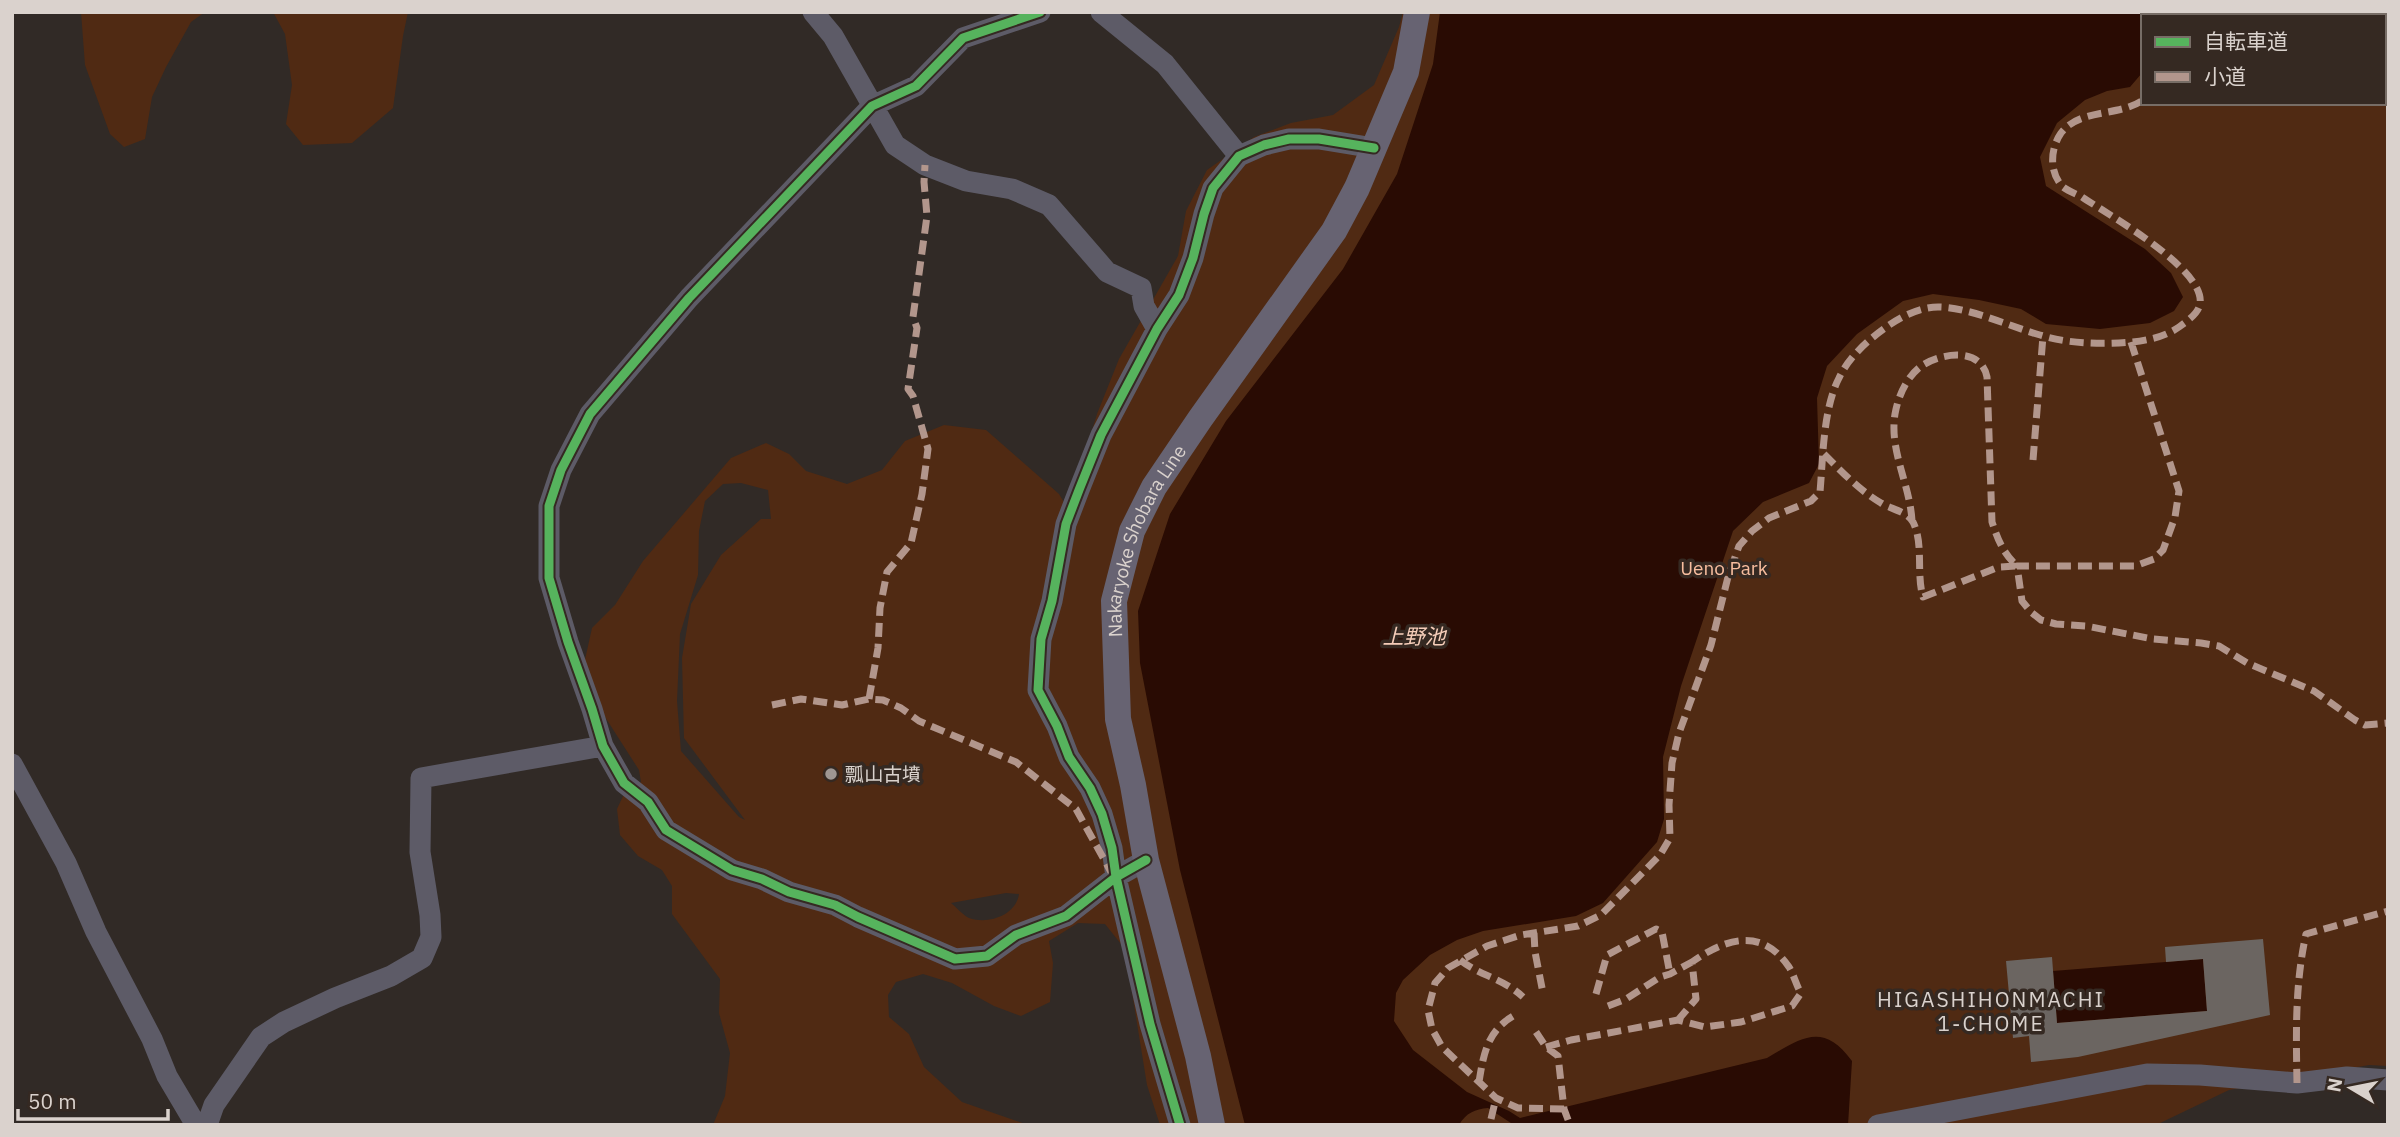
<svg xmlns="http://www.w3.org/2000/svg" width="2400" height="1137" font-family="'IBM Plex Sans','Noto Sans JP',sans-serif">
  <style>
    .green { fill: #502a13; fill-rule: evenodd }
    .water { fill: #290b03 }
    .building { fill: #6b6561 }
    .lines { fill: none; stroke-linecap: round; stroke-linejoin: round }
    .minor { stroke: #5d5b67; stroke-width: 21 }
    .major { stroke: #676372; stroke-width: 26 }
    .quiet { stroke: #b2968c; stroke-width: 7; stroke-dasharray: 14 7; stroke-linecap: butt }
    .cycleway-casing { stroke: #352922; stroke-width: 13 }
    .cycleway { stroke: #56b35d; stroke-width: 9 }
    .poi-dot { fill: #9f9793; stroke: #352922; stroke-width: 2.5 }
    .labels { text-anchor: middle; stroke-width: 7; stroke-linejoin: round; paint-order: stroke }
    .street-label { font-size: 19px; fill: #dad2cd; stroke: #352922 }
    .park-label { font-size: 19px; fill: #f7bd9e; stroke: #352922 }
    .poi-label { font-size: 19px; fill: #dad2cd; stroke: #352922; text-anchor: start }
    .water-label { font-size: 21px; font-style: italic; fill: #f5cdb9; stroke: #352922 }
    .neighbourhood-label { font-size: 21px; letter-spacing: 2px; fill: #dad2cd; stroke: #352922 }
  </style>
  <rect width="100%" height="100%" fill="#312a26"/>
  <path class="green" d="M 81,12 L 205,12 L 191,22 L 166,67 L 152,97 L 145,139 L 124,147 L 110,134 L 85,65 Z
    M 273,12 L 408,12 L 403,36 L 393,108 L 352,143 L 303,145 L 286,124 L 292,85 L 285,34 Z
    M 1403,12 L 2388,12 L 2388,1066 L 2369,1065 L 2229,1090 L 2156,1125 L 1160,1125 L 1147,1085 L 1125,949 L 1105,924 L 1078,923 L 1049,941 L 1053,963 L 1050,1002 L 1021,1016 L 994,1006 L 952,983 L 923,974 L 896,982 L 888,995 L 889,1017 L 909,1034 L 924,1067 L 962,1102 L 1028,1125 L 713,1125 L 725,1096 L 730,1053 L 719,1013 L 720,979 L 672,914 L 672,886 L 662,870 L 638,856 L 620,835 L 617,809 L 624,794 L 641,782 L 639,770 L 598,706 L 584,664 L 592,628 L 615,605 L 643,561 L 731,458 L 766,443 L 789,454 L 806,471 L 847,484 L 882,470 L 905,441 L 944,425 L 986,430 L 1059,494 L 1073,517 L 1084,457 L 1097,414 L 1119,359 L 1178,256 L 1186,211 L 1207,170 L 1254,137 L 1291,123 L 1333,115 L 1374,85 L 1399,27 ZM 2143,16 L 2384,16 L 2384,103 L 2143,103 ZM 741,483 L 768,490 L 771,519 L 761,519 L 721,555 L 691,604 L 682,658 L 684,738 L 745,820 L 739,817 L 681,751 L 677,701 L 680,634 L 698,575 L 699,531 L 705,501 L 723,484 ZM 1006,893 L 1019,894 C 1016,915 989,925 969,918 C 963,915 956,907 951,903 Z"/>
  <path class="water" d="M 1440,12 L 2148,12 L 2146,16 L 2143,16 L 2141,23 L 2142,73 L 2130,87 L 2107,91 L 2085,100 L 2057,123 L 2040,157 L 2046,186 L 2145,249 L 2171,273 L 2183,297 L 2174,311 L 2150,323 L 2100,329 L 2046,324 L 2021,309 L 1979,300 L 1933,294 L 1903,301 L 1857,334 L 1827,366 L 1817,398 L 1819,464 L 1809,483 L 1763,502 L 1733,531 L 1681,686 L 1663,757 L 1664,819 L 1657,842 L 1603,903 L 1576,916 L 1483,931 L 1457,940 L 1430,955 L 1403,980 L 1396,993 L 1394,1021 L 1413,1050 L 1467,1092 L 1509,1111 L 1520,1118 L 1767,1058 C 1801,1038 1823,1021 1852,1061 L 1848,1125 L 1514,1125 L 1488,1108 C 1475,1109 1466,1113 1459,1125 L 1245,1125 L 1180,870 L 1140,663 L 1138,611 L 1170,514 L 1226,421 L 1343,269 L 1397,174 L 1433,64 Z
    M 2203,959 L 2207,1011 L 2057,1023 L 2053,971 Z"/>
  <path class="building" d="M 2263,939 L 2270,1015 L 2078,1057 L 2031,1062 L 2029,1036 L 2013,1038 L 2006,961 L 2052,957 L 2057,1023 L 2207,1011 L 2203,959 L 2166,962 L 2165,947 Z"/>
  <g class="lines">
    <path class="minor" d="M 813,12 L 833,36 L 895,145 L 925,165 L 966,181 L 1012,189 L 1049,205 L 1107,272 L 1141,288 L 1144,306 L 1157,329
      M 1040,12 L 963,38 L 916,86 L 872,106 L 689,298 L 590,414 L 561,470 L 549,506 L 549,578 L 568,642 L 592,709 L 603,746 L 624,783 L 648,802 L 666,830 L 732,870 L 762,879 L 789,892 L 835,905 L 858,917 L 955,959 L 987,956 L 1016,935 L 1066,916 L 1116,877 L 1146,860
      M 1101,12 L 1165,64 L 1239,156
      M 12,764 L 66,863 L 96,932 L 152,1039 L 167,1076 L 196,1125
      M 207,1125 L 214,1105 L 261,1037 L 284,1022 L 335,998 L 391,976 L 422,958 L 431,937 L 430,915 L 420,852 L 421,778 L 603,746
      M 1180,1125 L 1150,1024 L 1116,877 L 1112,848 L 1102,814 L 1090,788 L 1069,757 L 1057,726 L 1038,690 L 1041,639 L 1052,601 L 1066,524 L 1079,490 L 1101,435 L 1157,329 L 1179,295 L 1193,258 L 1204,214 L 1213,188 L 1239,156 L 1264,145 L 1289,139 L 1319,139 L 1374,148
      M 1878,1125 L 2147,1074 L 2200,1075 L 2297,1083 L 2347,1077 L 2388,1080"/>
    <path class="major" id="s1" d="M 1212,1125 L 1198,1056 L 1146,860 L 1133,785 L 1118,719 L 1114,601 L 1132,531 L 1154,487 L 1200,419 L 1334,231 L 1357,188 L 1406,72 L 1417,12"/>
    <path class="quiet" d="M 2164,16 L 2168,12
      M 2131,342 L 2179,491 L 2175,517 L 2163,550 L 2154,559 L 2135,566 L 2017,566 L 2022,601 L 2031,612 L 2041,620 L 2056,624 L 2086,626 L 2153,639 L 2201,643 L 2219,646 L 2247,663 L 2314,691 L 2355,720 L 2365,725 L 2388,723
      M 1824,454 C 1842,472 1859,490 1881,503 C 1890,509 1907,511 1913,522 C 1924,544 1916,573 1923,597 L 1999,567 L 2017,566 C 2003,553 1998,540 1992,522 L 1987,377 C 1981,346 1939,353 1920,367 C 1906,378 1898,397 1895,414 C 1889,451 1910,484 1912,521
      M 2033,460 L 2043,336
      M 869,699 L 878,648 L 880,608 L 887,572 L 911,543 L 922,494 L 928,449 L 913,396 L 908,389 L 917,328 L 913,317 L 927,216 L 924,182 L 925,165
      M 772,705 L 801,699 L 842,705 L 869,699 L 883,700 L 901,708 L 919,721 L 1016,762 L 1076,809 L 1111,872
      M 1534,933 L 1535,952 L 1543,993
      M 1460,960 C 1482,977 1501,977 1523,997
      M 1596,994 L 1607,955 L 1656,929 L 1662,932 L 1670,974
      M 1608,1006 L 1626,999 L 1660,977 L 1670,974 L 1692,962 L 1696,999 L 1678,1020
      M 1536,1032 L 1546,1047 L 1558,1056 L 1564,1109 L 1570,1125
      M 1546,1047 L 1571,1040 L 1678,1020 L 1705,1027 L 1741,1022 L 1792,1006 L 1801,993 C 1796,985 1794,975 1789,967 C 1761,926 1725,939 1692,962
      M 1479,1082 C 1484,1051 1488,1028 1519,1013
      M 2297,1083 C 2296,1032 2295,984 2306,934 L 2388,911
      M 1564,1109 L 1518,1108 L 1496,1098 L 1442,1047 L 1432,1029 L 1428,1010 L 1435,983 L 1448,968 L 1487,946 L 1521,935 L 1578,926 L 1601,915 L 1660,855 L 1670,838 L 1669,805 L 1672,763 L 1679,733 L 1711,645 L 1728,577 L 1739,546 L 1752,531 L 1769,518 L 1811,501 L 1820,492 C 1823,458 1823,409 1839,378 C 1848,358 1868,340 1885,328 C 1900,317 1920,307 1938,307 C 1969,307 2011,327 2040,335 C 2066,343 2092,344 2119,343 C 2139,342 2162,339 2179,327 C 2187,321 2198,314 2200,304 C 2206,269 2107,214 2082,197 C 2076,194 2068,191 2063,187 C 2049,173 2050,149 2061,133 C 2080,108 2119,117 2143,100
      M 1491,1119 L 1496,1098"/>
    <defs>
      <path id="cycleway" d="M 1040,12 L 963,38 L 916,86 L 872,106 L 689,298 L 590,414 L 561,470 L 549,506 L 549,578 L 568,642 L 592,709 L 603,746 L 624,783 L 648,802 L 666,830 L 732,870 L 762,879 L 789,892 L 835,905 L 858,917 L 955,959 L 987,956 L 1016,935 L 1066,916 L 1116,877 L 1146,860
        M 1180,1125 L 1150,1024 L 1116,877 L 1112,848 L 1102,814 L 1090,788 L 1069,757 L 1057,726 L 1038,690 L 1041,639 L 1052,601 L 1066,524 L 1079,490 L 1101,435 L 1157,329 L 1179,295 L 1193,258 L 1204,214 L 1213,188 L 1239,156 L 1264,145 L 1289,139 L 1319,139 L 1374,148"/>
    </defs>
    <use href="#cycleway" class="cycleway-casing"/>
    <use href="#cycleway" class="cycleway"/>
  </g>
  <circle class="poi-dot" cx="831" cy="774" r="7"/>
  <g class="labels">
    <g class="street-label">
      <text dy="7" stroke="none"><textPath href="#s1" startOffset="602">Nakaryoke Shobara Line</textPath></text>
    </g>
    <g class="park-label">
      <text x="1724" y="575">Ueno Park</text>
    </g>
    <g class="poi-label">
      <text x="845" y="781">瓢山古墳</text>
    </g>
    <g class="water-label">
      <text x="1414" y="644">上野池</text>
    </g>
    <g class="neighbourhood-label">
      <text x="1991" y="1007">HIGASHIHONMACHI<tspan x="1991" dy="24">1-CHOME</tspan></text>
    </g>
  </g>
  <rect width="2400" height="1137" fill="none" stroke="#dad2cd" stroke-width="28"/>
  <rect x="2141" y="14" width="245" height="91" fill="#352922" stroke="#776d66" stroke-width="2"/>
  <rect x="2155" y="37" width="35" height="10" fill="#56b35d" stroke="#776d66" stroke-width="2"/>
  <text x="2204" y="49" font-size="21" fill="#dad2cd">自転車道</text>
  <rect x="2155" y="72" width="35" height="10" fill="#b2968c" stroke="#776d66" stroke-width="2"/>
  <text x="2204" y="84" font-size="21" fill="#dad2cd">小道</text>
  <g transform="translate(2351 1088) rotate(280)" stroke="#352922" stroke-width="5" paint-order="stroke">
  <path d="M0-5L12 26L0 18L-12 26Z" fill="#dad2cd"/>
  <text y="-10" font-size="19" font-weight="bold" text-anchor="middle" fill="#dad2cd">N</text>
  </g>
  <path d="M18 1109v10h150v-10" fill="none" stroke="#dad2cd" stroke-width="3.5"/>
  <text x="28" y="1109" font-size="21" fill="#dad2cd" stroke="#352922" stroke-width="5" paint-order="stroke">50 m</text>
</svg>
